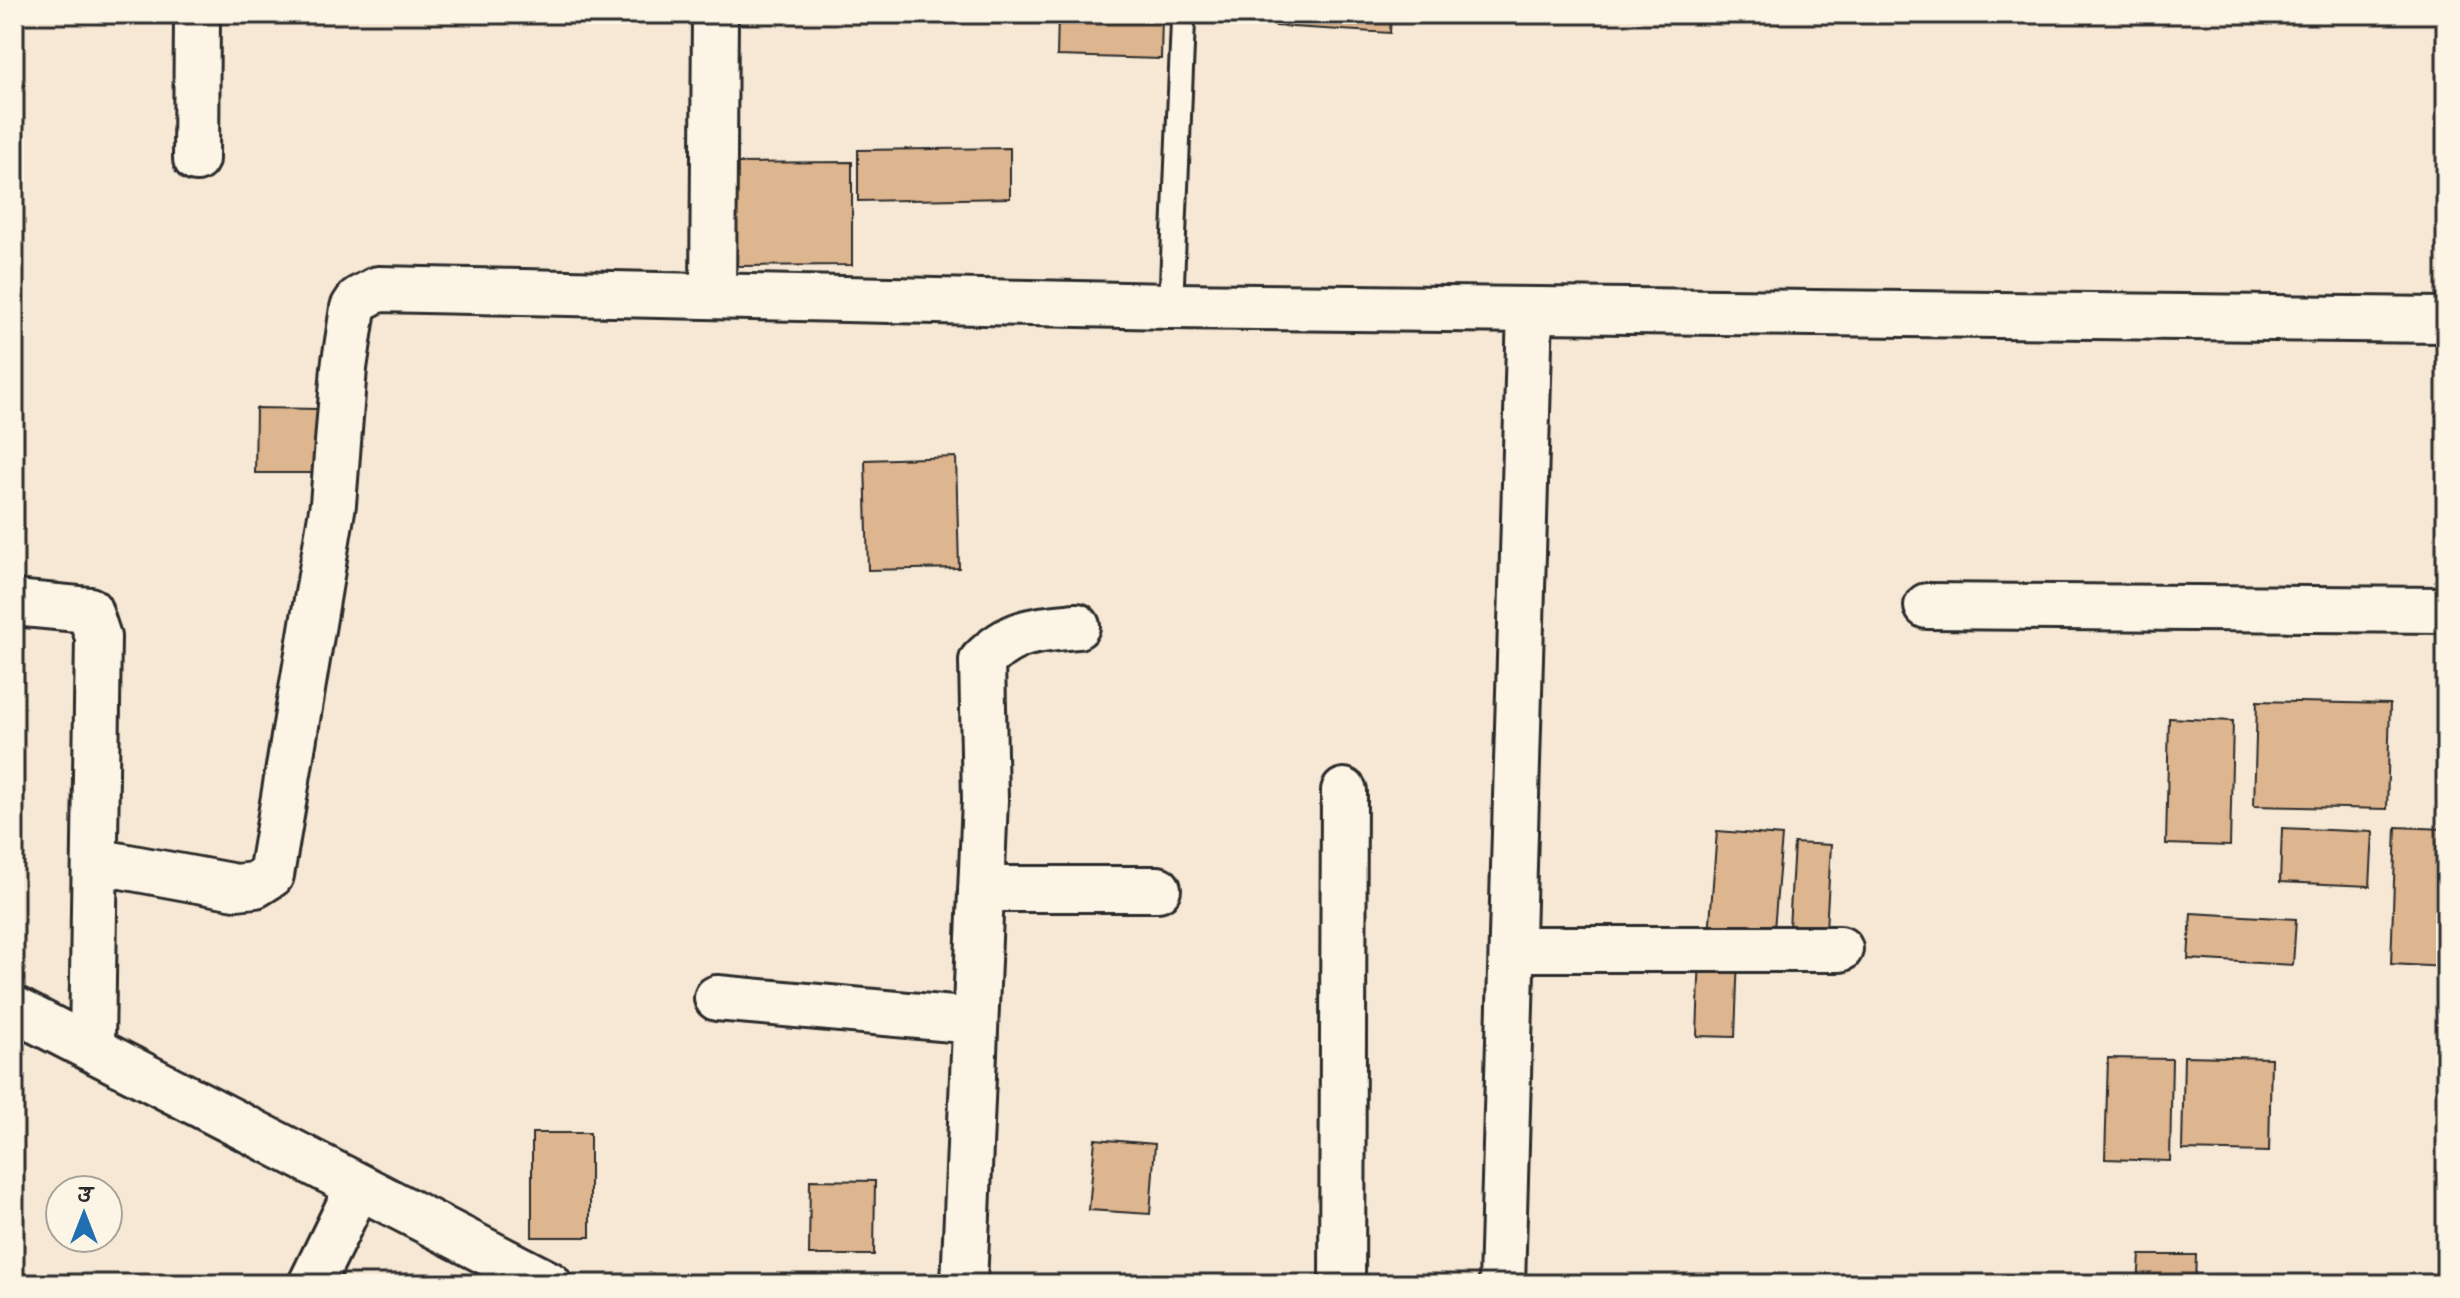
<svg xmlns="http://www.w3.org/2000/svg" width="2460" height="1298" font-family="Kalam,'Playpen Sans Deva',sans-serif">
  <style>
    .building { fill: #ddb58e; stroke: #2b2b2b; stroke-width: 2 }
    .lines { fill: none; stroke-linecap: round; stroke-linejoin: round }
    .lane-casing { stroke: #2b2b2b; stroke-width: 28 }
    .street-casing { stroke: #2b2b2b; stroke-width: 50 }
    .lane { stroke: #fcf5e5; stroke-width: 22 }
    .street { stroke: #fcf5e5; stroke-width: 44 }
  </style>
  <rect width="100%" height="100%" fill="#f6e8d4"/>
  <filter id="ink" filterUnits="userSpaceOnUse"><feTurbulence type="fractalNoise" baseFrequency=".0125" numOctaves="2"/><feDisplacementMap in="SourceGraphic" scale="16" xChannelSelector="R" yChannelSelector="G"/><feConvolveMatrix kernelMatrix="1 2 1 2 8 2 1 2 1" color-interpolation-filters="sRGB"/></filter>
  <g filter="url(#ink)">
    <path class="building" d="M 1058,14 L 1162,14 L 1161,59 L 1057,56 Z
      M 1277,14 L 1391,14 L 1390,33 L 1276,26 Z
      M 1010,148 L 1010,198 L 858,201 L 858,150 Z
      M 852,162 L 852,265 L 735,266 L 734,163 Z
      M 256,408 L 321,409 L 321,473 L 255,473 Z
      M 956,457 L 959,568 L 868,570 L 865,460 Z
      M 2257,701 L 2390,704 L 2387,809 L 2254,806 Z
      M 2169,718 L 2233,721 L 2230,846 L 2166,844 Z
      M 2396,827 L 2446,829 L 2446,967 L 2391,964 Z
      M 2282,828 L 2373,832 L 2370,886 L 2280,882 Z
      M 1717,831 L 1782,836 L 1773,941 L 1709,935 Z
      M 1794,843 L 1831,845 L 1825,947 L 1788,945 Z
      M 2191,913 L 2296,919 L 2293,965 L 2188,959 Z
      M 1700,953 L 1738,955 L 1735,1037 L 1697,1036 Z
      M 2184,1056 L 2271,1058 L 2269,1152 L 2182,1150 Z
      M 2108,1058 L 2172,1059 L 2170,1161 L 2105,1159 Z
      M 532,1133 L 590,1133 L 590,1237 L 532,1237 Z
      M 1095,1139 L 1155,1144 L 1150,1214 L 1089,1210 Z
      M 810,1180 L 875,1181 L 874,1255 L 809,1255 Z
      M 2140,1255 L 2196,1255 L 2195,1284 L 2138,1284 Z"/>
    <g class="lines">
      <defs>
        <path id="lane" d="M 1171,306 L 1183,22"/>
        <path id="street" d="M 196,159 L 197,14
          M 713,295 L 715,14
          M 14,603 L 89,610 L 98,637 L 92,1047
          M 1927,606 L 2446,610
          M 95,861 L 236,887 L 255,885 L 271,875 L 333,504 L 344,368 L 353,308 L 359,299 L 378,289 L 1171,306 L 2446,320
          M 981,889 L 1158,889
          M 1512,949 L 1840,949
          M 717,998 L 975,1021
          M 14,1009 L 549,1284
          M 311,1284 L 358,1187
          M 964,1284 L 985,800 L 982,661 C 1012,630 1036,630 1077,626
          M 1342,1284 L 1344,791
          M 1502,1284 L 1530,310"/>
      </defs>
      <use href="#lane" class="lane-casing"/>
      <use href="#street" class="street-casing"/>
      <use href="#lane" class="lane"/>
      <use href="#street" class="street"/>
    </g>
  </g>
  <rect width="2460" height="1298" fill="none" stroke="#fcf5e5" stroke-width="48"/>
  <rect x="24" y="24" width="2412" height="1250" fill="none" stroke="#2b2b2b" stroke-width="3" filter="url(#ink)"/>
  <g transform="translate(84 1214)"><circle r="38" fill="#fcf5e5" stroke="#a8a49b" stroke-width="2"/>
  <path d="M0-6L14 30L0 20L-14 30Z" fill="#1f6fb2"/>
  <text y="-12" font-size="22" font-weight="bold" text-anchor="middle" fill="#2b2b2b">उ</text>
  </g>
</svg>
